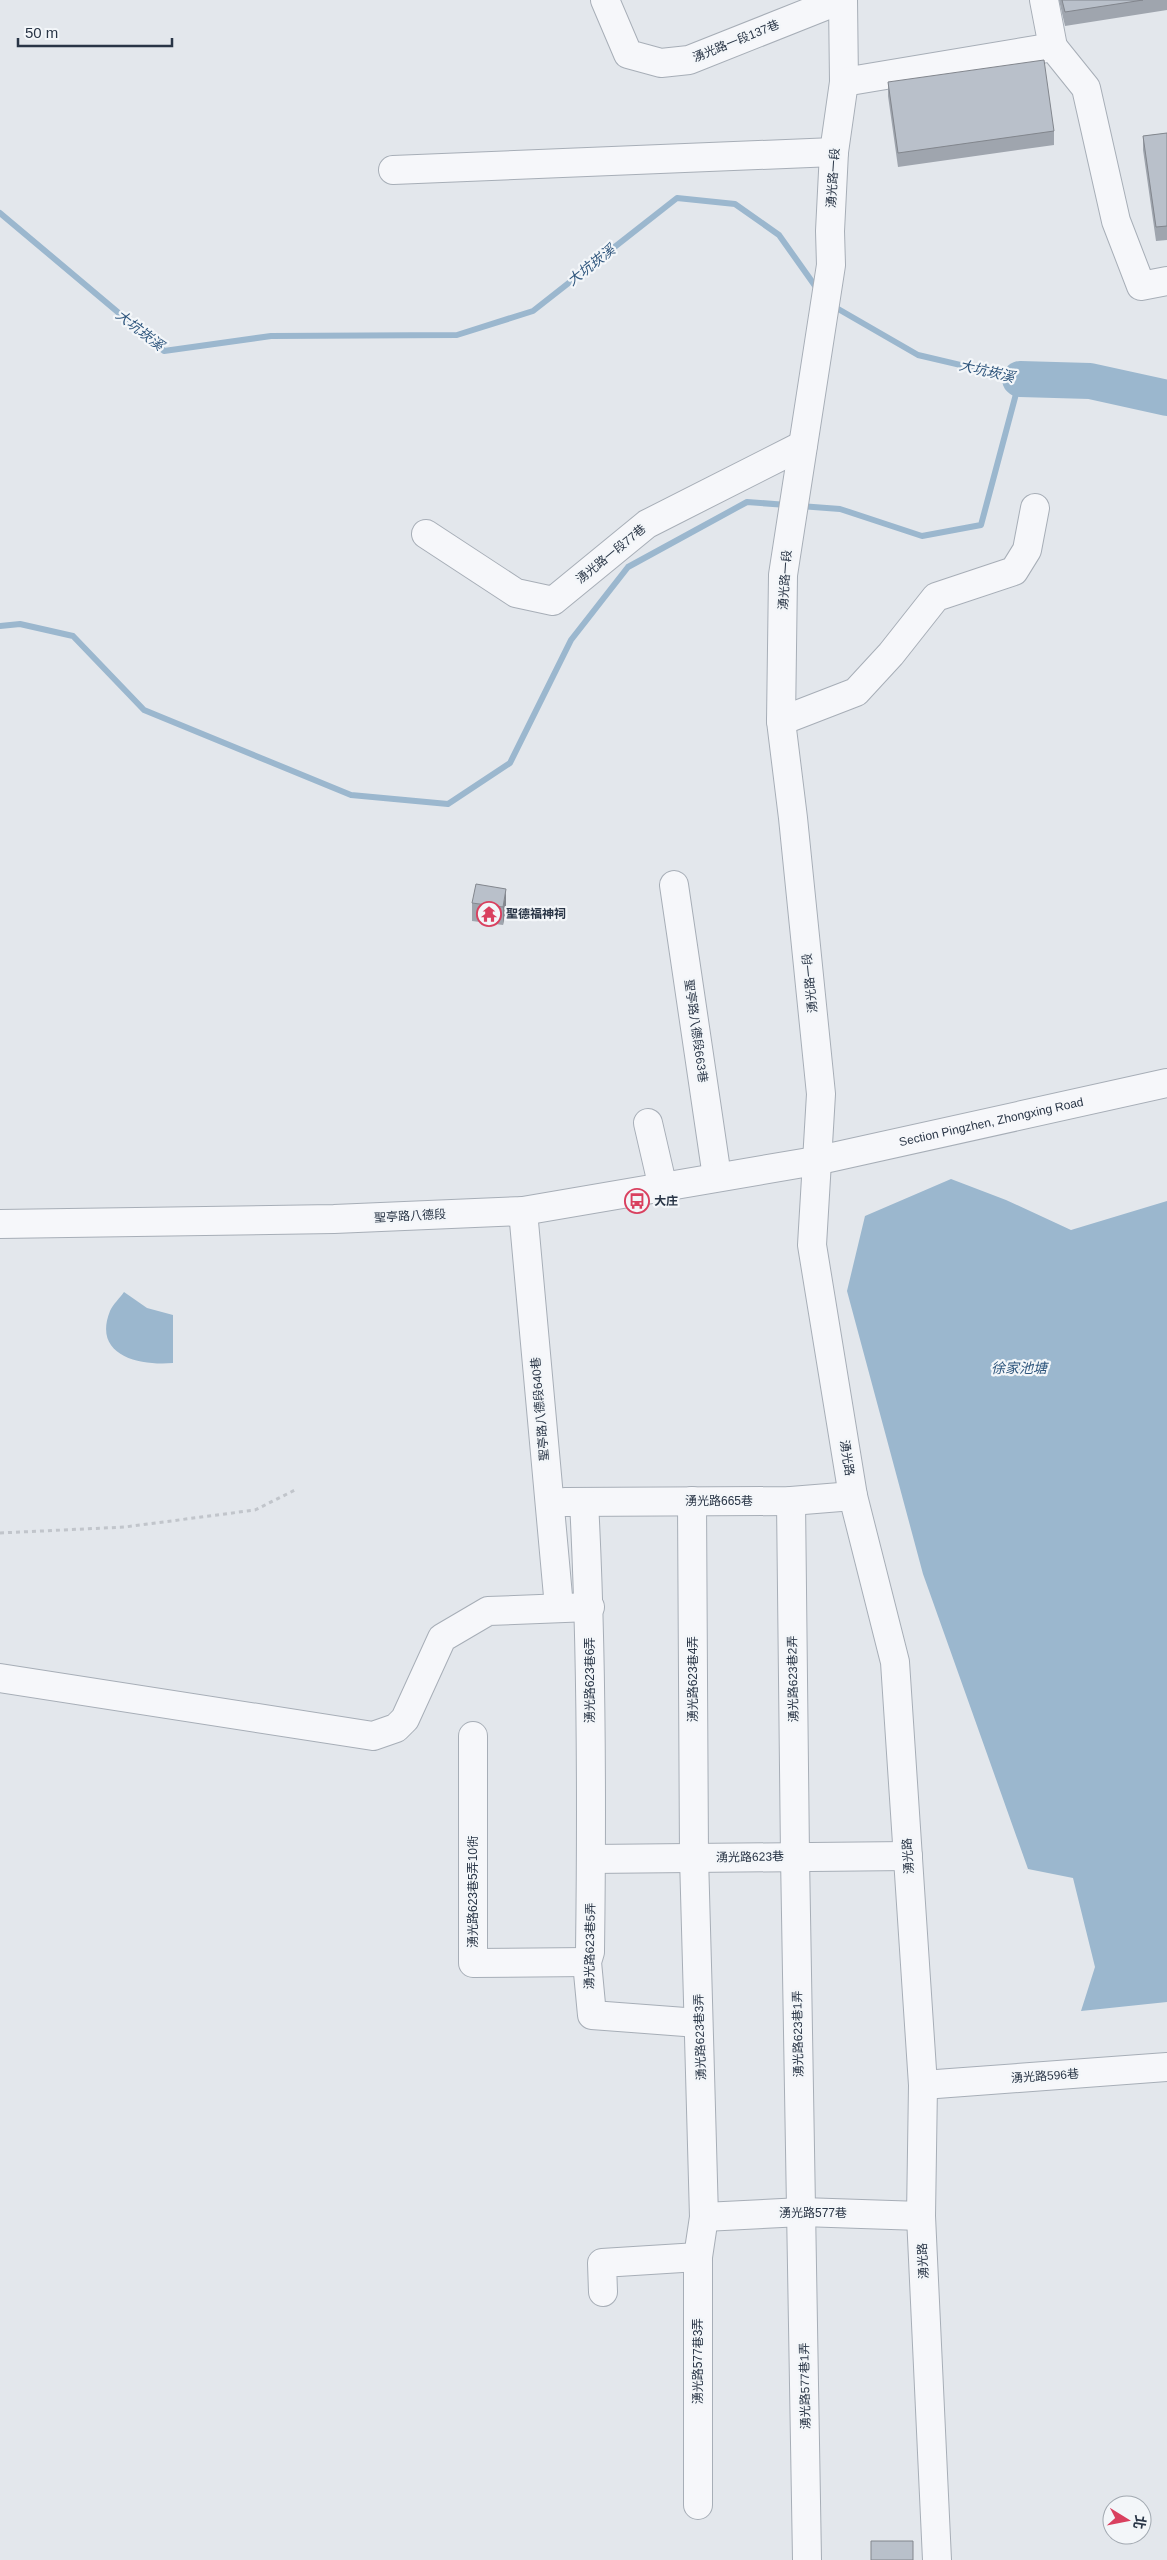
<svg xmlns="http://www.w3.org/2000/svg" width="1167" height="2560" font-family="Helvetica,'Noto Sans TC',sans-serif">
  <style>
    .water { fill: #9bb7ce }
    .lines { fill: none; stroke-linecap: round; stroke-linejoin: round }
    .stream { stroke: #9bb7ce; stroke-width: 6 }
    .river { stroke: #9bb7ce; stroke-width: 36 }
    .minor-casing { stroke: #a7aeb7; stroke-width: 30 }
    .path { stroke: #c1c5cb; stroke-width: 3; stroke-dasharray: 4 4; stroke-linecap: butt }
    .minor { stroke: #f6f7fa; stroke-width: 28 }
    .wall { fill: #9fa5ae }
    .shaded-wall { fill: #82868d }
    .building { fill: #b9c0ca; stroke: #82868d }
    .labels { text-anchor: middle; stroke-width: 4.5; stroke-linejoin: round; paint-order: stroke }
    .street-label { font-size: 12px; fill: #293546; stroke: #f3f6f9 }
    .poi-label { font-size: 12px; font-weight: bold; fill: #293546; stroke: #f3f6f9; text-anchor: start }
    .water-label { font-size: 14px; font-style: italic; fill: #2f567d; stroke: #f3f6f9 }
  </style>
  <rect width="100%" height="100%" fill="#e3e7ec"/>
  <path class="water" d="M 951,1179 L 1006,1200 L 1071,1230 L 1167,1201 L 1167,2002 L 1081,2011 L 1095,1967 L 1073,1878 L 1028,1869 L 923,1574 L 847,1291 L 865,1216 Z
    M 124,1292 L 147,1308 L 173,1315 L 173,1363 C 140,1366 92,1356 110,1311 C 113,1304 120,1298 124,1292 Z"/>
  <g class="lines">
    <path class="stream" d="M 0,213 L 164,351 L 271,336 L 457,335 L 533,311 L 677,198 L 735,204 L 779,235 L 818,290
      M 800,506 L 840,509 L 922,536 L 981,525 L 1020,379 L 918,355 L 833,306
      M 0,626 L 20,624 L 73,636 L 144,710 L 351,795 L 448,804 L 510,763 L 571,640 L 628,567 L 747,502 L 787,505"/>
    <path class="river" d="M 1020,379 L 1090,381 L 1167,398"/>
    <defs>
      <g id="minor">
        <path d="M 605,0 L 628,54 L 661,63 L 689,60 L 840,0"/>
        <path d="M 843,0 L 844,82 L 834,152 L 830,231 L 831,265 L 783,575 L 781,721 L 793,818 L 821,1094 L 812,1245 L 853,1496 L 895,1662 L 923,2085 L 921,2216 L 937,2560"/>
        <path d="M 1044,0 L 1053,47"/>
        <path d="M 844,82 L 1053,47 L 1086,88 L 1116,221 L 1141,286 L 1167,281"/>
        <path d="M 393,170 L 834,152"/>
        <path d="M 426,534 L 516,593 L 553,601 L 647,524 L 803,445"/>
        <path d="M 781,721 L 856,692 L 891,654 L 936,597 L 1014,571 L 1027,550 L 1035,508"/>
        <path d="M 674,885 L 717,1177"/>
        <path d="M 648,1123 L 663,1188"/>
        <path d="M 523,1211 L 559,1607"/>
        <path id="s1" d="M 0,1224 L 334,1219 L 523,1211 L 815,1161 L 1167,1083"/>
        <path d="M 692,1501 L 694,1857 L 704,2217 L 698,2257 L 698,2505"/>
        <path d="M 791,1501 L 795,1856 L 807,2560"/>
        <path d="M 565,1502 L 791,1501 L 853,1496"/>
        <path d="M 584,1502 C 592,1652 592,1802 590,1952 L 587,1962 L 592,2015 L 698,2023"/>
        <path d="M 0,1678 L 373,1736 L 396,1728 L 405,1719 L 442,1638 L 488,1611 L 590,1607"/>
        <path d="M 473,1736 L 473,1963 L 587,1962"/>
        <path d="M 591,1859 L 908,1856"/>
        <path d="M 923,2085 L 1167,2067"/>
        <path d="M 704,2217 L 802,2212 L 921,2216"/>
        <path d="M 603,2292 L 602,2263 L 698,2257"/>
      </g>
    </defs>
    <use href="#minor" class="minor-casing"/>
    <path class="path" d="M 0,1533 L 125,1527 L 255,1510 L 297,1489"/>
    <use href="#minor" class="minor"/>
  </g>
  <path class="wall" d="M 1059,0 L 1167,0 L 1167,10 L 1065,26 Z
    M 888,82 L 1054,131 L 1054,145 L 898,167 L 888,96 Z
    M 1167,133 L 1167,240 L 1156,241 L 1143,150 L 1143,136 Z
    M 472,903 L 506,907 L 503,925 L 472,921 Z"/>
  <path class="shaded-wall" d="M 506,889 L 506,907 L 503,925 L 503,907 Z"/>
  <path class="building" d="M 1062,0 L 1143,0 L 1065,12 Z
    M 1044,60 L 1054,131 L 898,153 L 888,82 Z
    M 1167,133 L 1167,226 L 1156,227 L 1143,136 Z
    M 476,884 L 506,889 L 503,907 L 472,903 Z
    M 871,2541 L 913,2541 L 913,2560 L 871,2560 Z"/>
  <defs>
    <symbol id="temple-ring" viewBox="-11 -11 22 22"><circle r="9.5" fill="#f3f6f9" stroke="#d9405f" stroke-width="1.5"/><path d="M0-6L5-2H3V0L6.5 2.5H4V6H1.5V3h-3V6H-4V2.5H-6.5L-3 0V-2H-5Z" fill="#d9405f"/></symbol>
    <symbol id="bus-ring" viewBox="-11 -11 22 22"><circle r="9.5" fill="#f3f6f9" stroke="#d9405f" stroke-width="1.5"/><path d="M-5-6H5V4H4V6H2V4H-2V6H-4V4H-5ZM-3.5-4V0h7V-4ZM-3.5 1.2v1.5H-2V1.2ZM2 1.2v1.5H3.5V1.2Z" fill="#d9405f"/></symbol>
  </defs>
  <g fill-rule="evenodd">
    <use href="#temple-ring" x="475" y="900" width="28" height="28"/>
    <use href="#bus-ring" x="623" y="1187" width="28" height="28"/>
  </g>
  <g class="labels">
    <g class="street-label">
      <text transform="translate(736 41) rotate(-22)" y="4">湧光路一段137巷</text>
      <text transform="translate(833 178) rotate(-86)" y="4">湧光路一段</text>
      <text transform="translate(611 554) rotate(-39)" y="4">湧光路一段77巷</text>
      <text transform="translate(785 580) rotate(-86)" y="4">湧光路一段</text>
      <text transform="translate(810 983) rotate(-96)" y="4">湧光路一段</text>
      <text transform="translate(696 1031) rotate(82)" y="4">聖亭路八德段663巷</text>
      <text dy="4" stroke="none"><textPath href="#s1" startOffset="1000">Section Pingzhen, Zhongxing Road</textPath></text>
      <text transform="translate(410 1216) rotate(-3)" y="4">聖亭路八德段</text>
      <text transform="translate(540 1409) rotate(-95)" y="4">聖亭路八德段640巷</text>
      <text transform="translate(847 1458) rotate(81)" y="4">湧光路</text>
      <text x="719" y="1505">湧光路665巷</text>
      <text transform="translate(693 1679) rotate(-90)" y="4">湧光路623巷4弄</text>
      <text transform="translate(793 1679) rotate(-91)" y="4">湧光路623巷2弄</text>
      <text transform="translate(590 1680) rotate(-90)" y="4">湧光路623巷6弄</text>
      <text transform="translate(908 1856) rotate(-94)" y="4">湧光路</text>
      <text transform="translate(750 1857) rotate(-1)" y="4">湧光路623巷</text>
      <text transform="translate(473 1892) rotate(-90)" y="4">湧光路623巷5弄10衖</text>
      <text transform="translate(590 1946) rotate(-89)" y="4">湧光路623巷5弄</text>
      <text transform="translate(798 2034) rotate(-91)" y="4">湧光路623巷1弄</text>
      <text transform="translate(700 2037) rotate(-92)" y="4">湧光路623巷3弄</text>
      <text transform="translate(1045 2076) rotate(-4)" y="4">湧光路596巷</text>
      <text x="813" y="2217">湧光路577巷</text>
      <text transform="translate(923 2261) rotate(-93)" y="4">湧光路</text>
      <text transform="translate(698 2361) rotate(-90)" y="4">湧光路577巷3弄</text>
      <text transform="translate(805 2386) rotate(-91)" y="4">湧光路577巷1弄</text>
    </g>
    <g class="poi-label">
      <text x="506" y="918">聖德福神祠</text>
      <text x="654" y="1205">大庄</text>
    </g>
    <g class="water-label">
      <text transform="translate(591 265) rotate(-38)" y="5">大坑崁溪</text>
      <text transform="translate(140 330) rotate(38)" y="5">大坑崁溪</text>
      <text transform="translate(987 371) rotate(13)" y="5">大坑崁溪</text>
      <text x="1019" y="1373">徐家池塘</text>
    </g>
  </g>
  <g transform="translate(1127 2520) rotate(100)"><circle r="24" fill="#f3f6f9" stroke="#a2a9b1"/>
  <path d="M0-4L9 19L0 12L-9 19Z" fill="#d9405f"/>
  <text y="-8" font-size="14" font-weight="bold" text-anchor="middle" fill="#293546">北</text>
  </g>
  <path d="M18 38v8h154v-8" fill="none" stroke="#293546" stroke-width="2.5"/>
  <text x="25" y="38" font-size="15" fill="#293546" stroke="#f3f6f9" stroke-width="4" paint-order="stroke">50 m</text>
</svg>
